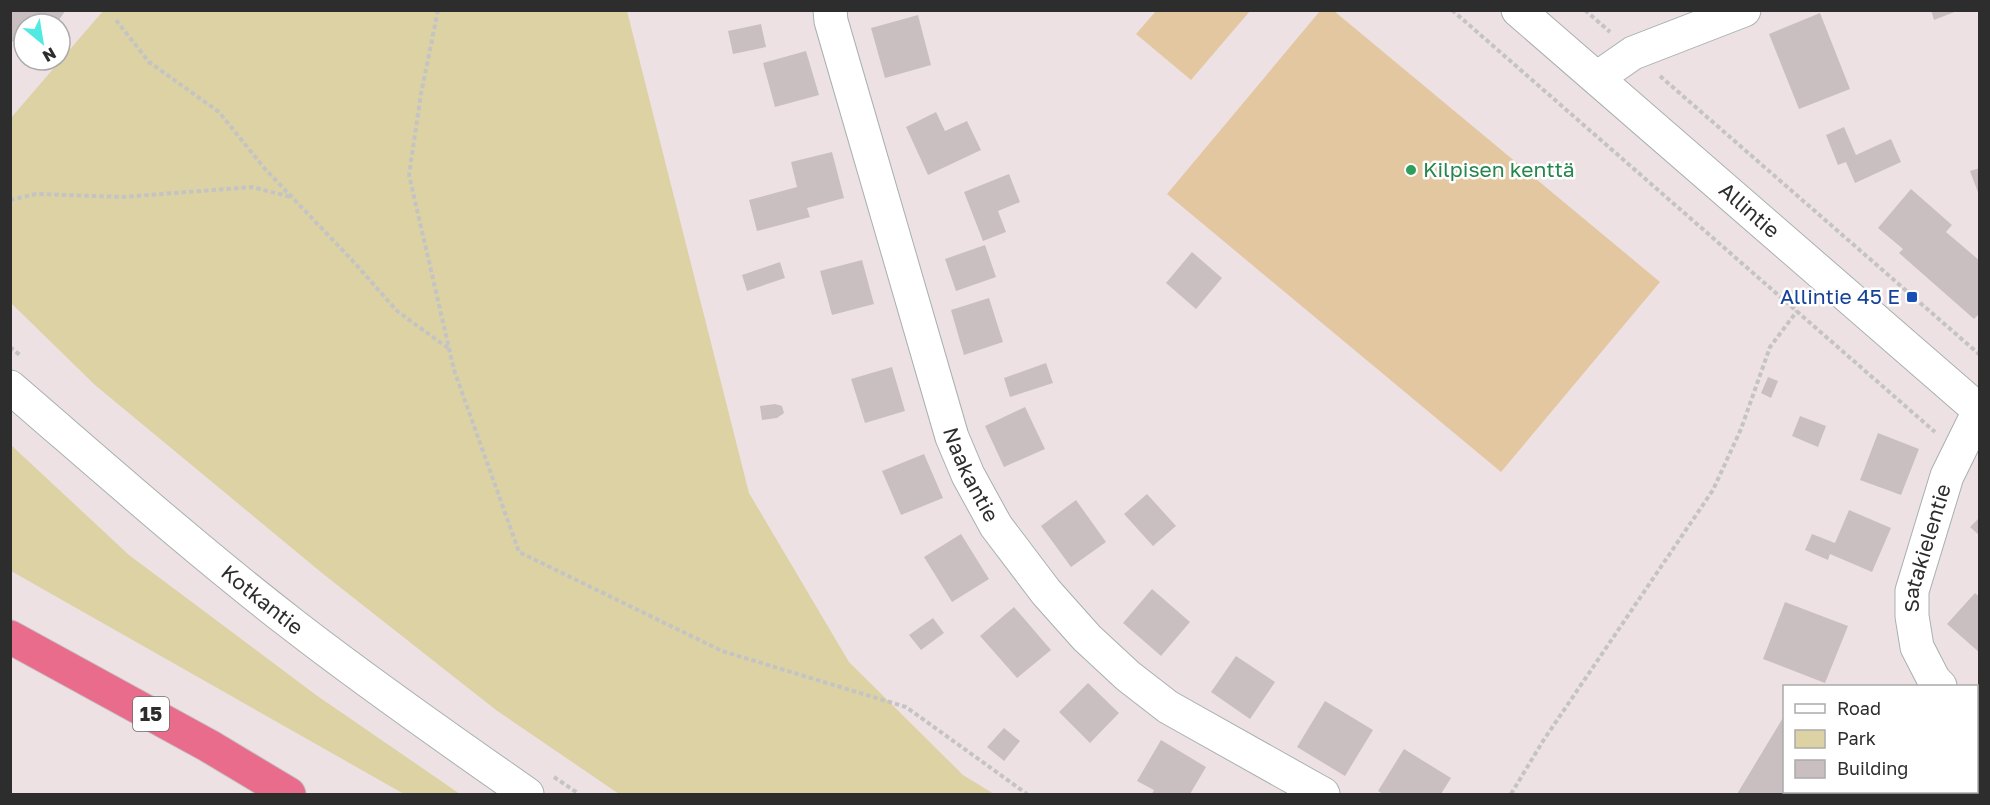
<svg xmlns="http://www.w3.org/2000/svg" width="1990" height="805" font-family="'Golos Text',sans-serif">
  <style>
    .green { fill: #ddd2a3 }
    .pitch { fill: #e3c7a0 }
    .building { fill: #c9bfc1 }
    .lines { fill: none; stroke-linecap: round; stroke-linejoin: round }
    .minor-casing { stroke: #a7b0b0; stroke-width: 35 }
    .tertiary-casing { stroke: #a7b0b0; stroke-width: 35 }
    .trunk-casing { stroke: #c4c4c4; stroke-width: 35 }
    .path { stroke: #c4c4c4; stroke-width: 4; stroke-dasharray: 4.5 3; stroke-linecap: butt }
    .minor { stroke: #fff; stroke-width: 33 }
    .tertiary { stroke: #fff; stroke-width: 33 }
    .trunk { stroke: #ea6c8d; stroke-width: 33 }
    .leisure-dot { fill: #2e9e5b; stroke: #fff; stroke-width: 2 }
    .transit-dot { fill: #1a4fb4; stroke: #fff; stroke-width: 2 }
    .labels { text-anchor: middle; stroke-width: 5; stroke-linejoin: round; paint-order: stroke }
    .shield { fill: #fff; stroke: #6c6c6c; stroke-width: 1.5 }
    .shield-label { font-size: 20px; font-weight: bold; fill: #2d2d2d }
    .leisure-label { font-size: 21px; fill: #27864d; stroke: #fff; text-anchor: start }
    .street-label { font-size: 21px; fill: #2d2d2d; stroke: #fff }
    .transit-label { font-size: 21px; fill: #164399; stroke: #fff; text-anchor: end }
  </style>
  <rect width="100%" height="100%" fill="#ede1e4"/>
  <path class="green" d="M 103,11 L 627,11 L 749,493 L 849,662 L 963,775 L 994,794 L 619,794 L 496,710 L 322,573 L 95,385 L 11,303 L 10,119 Z
    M 11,445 L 129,555 L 316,695 L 460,794 L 404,794 L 11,571 Z"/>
  <path class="pitch" d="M 1156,11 L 1156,10 L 1250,11 L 1191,80 L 1136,34 Z
    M 1320,11 L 1334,11 L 1660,282 L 1501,472 L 1167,194 Z"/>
  <path class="building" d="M 10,10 L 66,10 L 56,24 L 24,24 L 24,48 L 13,41 L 10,45 Z
    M 1931,10 L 1957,10 L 1957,11 L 1934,20 Z
    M 1820,13 L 1850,89 L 1799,109 L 1769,34 Z
    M 918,15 L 931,65 L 885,78 L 871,28 Z
    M 761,24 L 766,47 L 733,54 L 728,31 Z
    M 806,51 L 819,95 L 775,107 L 763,63 Z
    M 936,112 L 945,131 L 967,121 L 981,150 L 928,175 L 906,127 Z
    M 1844,127 L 1856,155 L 1891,139 L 1901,162 L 1855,183 L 1846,162 L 1838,165 L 1826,135 Z
    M 832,152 L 844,198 L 807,208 L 810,217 L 757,231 L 749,200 L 797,187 L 791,162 Z
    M 1980,168 L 1980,195 L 1979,195 L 1970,171 Z
    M 1009,174 L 1020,202 L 998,211 L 1006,232 L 983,241 L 964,192 Z
    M 1911,189 L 1952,225 L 1946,232 L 1980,261 L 1980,313 L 1974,319 L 1899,253 L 1903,249 L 1878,228 Z
    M 985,245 L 996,277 L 956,291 L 945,259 Z
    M 1192,252 L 1222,278 L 1196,309 L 1166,283 Z
    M 862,260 L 874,304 L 832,315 L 820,271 Z
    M 780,262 L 785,278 L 747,291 L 742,275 Z
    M 989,298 L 1003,342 L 964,355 L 951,310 Z
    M 1046,363 L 1053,383 L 1010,397 L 1004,378 Z
    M 892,367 L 905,411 L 865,423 L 851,379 Z
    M 1768,377 L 1778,381 L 1771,398 L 1761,393 Z
    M 775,404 L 782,406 L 784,413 L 777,418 L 762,420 L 760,406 Z
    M 1025,407 L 1045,449 L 1004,467 L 985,426 Z
    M 1800,416 L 1826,426 L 1818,447 L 1792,436 Z
    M 1878,433 L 1919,449 L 1901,495 L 1860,480 Z
    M 924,454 L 943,498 L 901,515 L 882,471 Z
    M 1147,494 L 1176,526 L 1153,546 L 1124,514 Z
    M 1076,500 L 1106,542 L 1071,567 L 1041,526 Z
    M 1849,510 L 1891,528 L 1872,572 L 1830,554 L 1828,560 L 1805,550 L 1812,534 L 1835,543 Z
    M 1980,517 L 1980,536 L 1970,527 Z
    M 961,534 L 989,579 L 952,602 L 924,557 Z
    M 1152,589 L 1190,622 L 1161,656 L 1123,623 Z
    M 1975,593 L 1980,597 L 1980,653 L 1947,624 Z
    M 1785,602 L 1848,626 L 1825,683 L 1763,659 Z
    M 1014,607 L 1051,650 L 1017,678 L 980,636 Z
    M 933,618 L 944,633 L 921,650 L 909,635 Z
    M 1236,656 L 1275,682 L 1250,719 L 1211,692 Z
    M 1088,683 L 1119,713 L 1090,743 L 1059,712 Z
    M 1325,701 L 1373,730 L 1345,776 L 1297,747 Z
    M 1784,716 L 1784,792 L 1866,792 L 1865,794 L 1737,794 Z
    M 1004,728 L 1020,741 L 1004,761 L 987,747 Z
    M 1161,740 L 1206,767 L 1190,794 L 1152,794 L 1154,790 L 1137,781 Z
    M 1404,749 L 1451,778 L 1441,794 L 1383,794 L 1378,791 Z"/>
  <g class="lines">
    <defs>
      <g id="minor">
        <path id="s1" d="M 830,10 L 831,21 L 952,437 L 968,475 L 996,526 L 1046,592 L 1087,638 L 1128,676 L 1168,707 L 1323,794"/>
        <path d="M 1597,78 L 1633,53 L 1744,10"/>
        <path id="s2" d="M 1940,686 L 1934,680 L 1917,647 L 1912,616 L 1912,591 L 1947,476 L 1980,409"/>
        <path d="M 1976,723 L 1980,726"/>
      </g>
      <g id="tertiary">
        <path id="s3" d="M 1518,10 L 1980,411"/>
        <path id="s4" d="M 10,387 C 103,467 195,549 292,624 C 368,683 448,739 527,794"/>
      </g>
      <path id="trunk" d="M 10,637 L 209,746 L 289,794"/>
    </defs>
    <use href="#minor" class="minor-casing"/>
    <use href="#tertiary" class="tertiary-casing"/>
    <use href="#trunk" class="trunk-casing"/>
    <path class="path" d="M 438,10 L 421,94 L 409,175 L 454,370 L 519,552 L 722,651 L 906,707 L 1027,794
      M 1452,10 L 1935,432
      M 1585,10 L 1610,32
      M 116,20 L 149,62 L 219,112 L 265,169 L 352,260 L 397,311 L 448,348
      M 1660,76 L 1980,355
      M 10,200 L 36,194 L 123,197 L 252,187 L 291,197
      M 10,347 L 21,356
      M 554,777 L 579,794
      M 1511,794 L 1543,741 L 1713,490 L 1741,429 L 1770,347 L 1797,311"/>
    <use href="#minor" class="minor"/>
    <use href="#tertiary" class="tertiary"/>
    <use href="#trunk" class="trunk"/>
  </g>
  <circle class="leisure-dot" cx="1411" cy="170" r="6"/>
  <rect class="transit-dot" x="1906" y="291" width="12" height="12" rx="3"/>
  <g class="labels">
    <rect class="shield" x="133" y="697" width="36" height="34" rx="4.5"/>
    <g class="shield-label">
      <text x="151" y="721">15</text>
    </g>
    <g class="leisure-label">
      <text x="1423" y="177">Kilpisen kenttä</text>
    </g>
    <g class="street-label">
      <text dy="7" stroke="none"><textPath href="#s3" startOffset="306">Allintie</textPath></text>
      <text dy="7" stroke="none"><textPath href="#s1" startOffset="486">Naakantie</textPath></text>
      <text dy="7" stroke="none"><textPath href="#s2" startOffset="147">Satakielentie</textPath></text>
      <text dy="7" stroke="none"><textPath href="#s4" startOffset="330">Kotkantie</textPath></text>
    </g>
    <g class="transit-label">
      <text x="1900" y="304">Allintie 45 E</text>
    </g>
  </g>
  <rect width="1990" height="805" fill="none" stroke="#2d2d2d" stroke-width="24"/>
  <rect x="1783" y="685" width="195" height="108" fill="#ffffff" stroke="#ababab" stroke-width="1.5"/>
  <rect x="1795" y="704" width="30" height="9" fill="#ffffff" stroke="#ababab" stroke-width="1.5"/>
  <text x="1837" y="715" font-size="18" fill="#2d2d2d">Road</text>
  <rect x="1795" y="730" width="30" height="18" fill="#ddd2a3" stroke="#ababab" stroke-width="1.5"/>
  <text x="1837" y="745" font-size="18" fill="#2d2d2d">Park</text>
  <rect x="1795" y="760" width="30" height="18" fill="#c9bfc1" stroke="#ababab" stroke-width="1.5"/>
  <text x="1837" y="775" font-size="18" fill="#2d2d2d">Building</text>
  <g transform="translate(42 42) rotate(150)"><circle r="28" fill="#ffffff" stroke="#ababab" stroke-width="1.5"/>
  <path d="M0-4.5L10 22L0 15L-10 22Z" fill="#52e9e3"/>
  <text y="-9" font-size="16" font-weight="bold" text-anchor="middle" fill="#2d2d2d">N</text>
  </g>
</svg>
